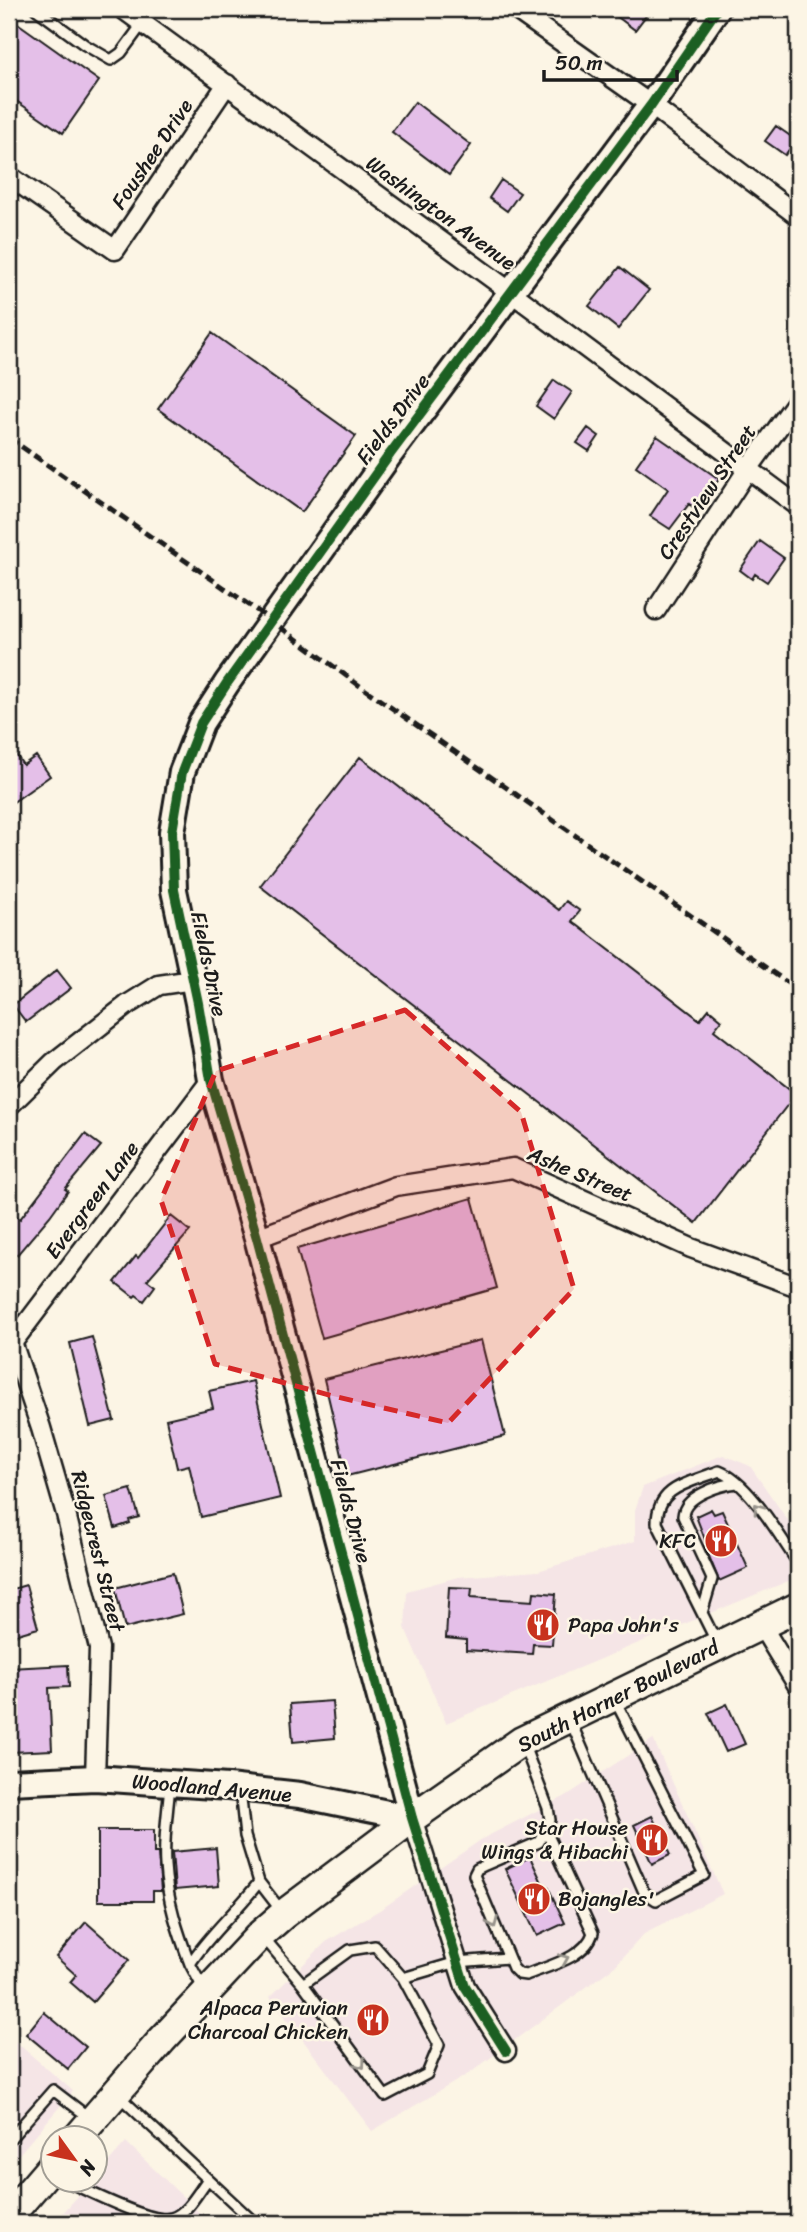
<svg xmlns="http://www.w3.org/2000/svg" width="807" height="2232" viewBox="0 0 807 2232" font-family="Sriracha,sans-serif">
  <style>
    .built { fill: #f5e5e6 }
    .building { fill: #e4bfe8; stroke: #1c1c1c; stroke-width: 2 }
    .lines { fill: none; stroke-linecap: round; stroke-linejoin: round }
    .lane-casing { stroke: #1c1c1c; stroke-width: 14 }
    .street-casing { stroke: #1c1c1c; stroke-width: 23 }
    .secondary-casing { stroke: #1c1c1c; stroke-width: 30 }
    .primary-casing { stroke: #1c1c1c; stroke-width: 33 }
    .lane { stroke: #fcf5e5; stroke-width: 9 }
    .street { stroke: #fcf5e5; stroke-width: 18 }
    .secondary { stroke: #fcf5e5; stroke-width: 24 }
    .primary { stroke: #fcf5e5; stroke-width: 28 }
    .rail { stroke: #1c1c1c; stroke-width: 5; stroke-dasharray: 10 5; stroke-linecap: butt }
    .cycleway-casing { stroke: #fcf5e5; stroke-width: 15 }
    .cycleway { stroke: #1b5e20; stroke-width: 10 }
    .oneway { stroke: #97938b }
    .marked { fill: #d62828; fill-opacity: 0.2; stroke: #d62828; stroke-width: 5; stroke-dasharray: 14 9; stroke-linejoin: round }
    .labels { text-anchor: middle; stroke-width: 5; stroke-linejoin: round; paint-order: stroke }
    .street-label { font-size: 21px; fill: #1c1c1c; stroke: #fcf5e5 }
    .poi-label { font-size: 21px; fill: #1c1c1c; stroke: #fcf5e5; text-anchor: end }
  </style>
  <rect width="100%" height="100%" fill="#fcf5e5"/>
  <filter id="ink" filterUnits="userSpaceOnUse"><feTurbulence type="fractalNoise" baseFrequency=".0143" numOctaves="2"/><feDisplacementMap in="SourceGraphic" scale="14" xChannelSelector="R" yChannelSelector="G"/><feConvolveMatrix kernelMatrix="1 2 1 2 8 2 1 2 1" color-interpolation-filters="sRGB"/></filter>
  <g filter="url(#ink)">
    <!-- built -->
    <path class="built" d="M723 1455 750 1466 798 1535V1577L446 1723 405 1628 407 1591 458 1577 538 1571 635 1541V1510L643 1487Z
      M653 1739 723 1894 644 1934 615 1966 470 2073 372 2131 270 1997 326 1942 383 1908 482 1839 566 1796Z
      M9 2036 73 2091 9 2166Z
      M126 2142 210 2223H54Z"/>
    <!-- building -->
    <path class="building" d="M607 9H651L635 30Z
      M9 17 99 81 63 133 9 96Z
      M415 102 471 145 449 175 392 132Z
      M776 126 796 140 785 155 765 141Z
      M501 180 520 193 507 211 489 198Z
      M620 267 649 290 618 329 589 306Z
      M212 333 356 436 302 512 158 409Z
      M554 380 572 392 554 419 536 406Z
      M588 428 599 436 589 451 577 443Z
      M657 436 719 479 697 510 689 504 670 529 650 516 668 489 636 466Z
      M760 541 784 558 767 582 755 574 752 579 740 570Z
      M9 744 23 765 36 756 50 776 9 805Z
      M360 757 559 910 566 901 580 911 572 921 700 1020 709 1009 722 1020 714 1030 796 1094 696 1223 260 886Z
      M57 970 71 988 26 1022 13 1005Z
      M85 1134 101 1146 65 1189 68 1191 50 1216 17 1255 9 1249V1226L16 1216 20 1219Z
      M472 1198 497 1288 322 1338 297 1249Z
      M171 1216 190 1231 147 1280 155 1286 144 1301 136 1295 134 1297 115 1282 136 1256 138 1258Z
      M92 1337 114 1420 90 1426 70 1343Z
      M481 1340 505 1436 347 1476 324 1379Z
      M253 1381 280 1498 201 1517 189 1465 177 1468 166 1419 213 1408 209 1391Z
      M131 1489 139 1517 129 1520 130 1523 115 1528 106 1496Z
      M711 1509 714 1514 722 1511 748 1568 719 1581 705 1546 707 1545 696 1516Z
      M173 1573 183 1614 125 1628 115 1588Z
      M26 1585 38 1628 11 1636 9 1627V1590Z
      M449 1587 472 1588 471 1597 533 1601 534 1592 556 1594 552 1645 533 1644 532 1654 466 1650V1640L446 1638Z
      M68 1665 69 1687 49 1688 52 1750 11 1752 9 1668Z
      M332 1701 335 1738 293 1742 290 1704Z
      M727 1704 745 1744 726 1752 708 1713Z
      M652 1816 670 1855 652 1864 634 1825Z
      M98 1830H154V1853H158L161 1891H153V1901H98Z
      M216 1848 219 1886 175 1890 172 1852Z
      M530 1857 545 1889 548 1887 565 1923 537 1936 505 1869Z
      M86 1922 129 1960 93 2002 70 1982 76 1975 56 1957Z
      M44 2012 86 2047 68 2069 26 2034Z"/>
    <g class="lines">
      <defs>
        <path id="lane" d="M36 9 85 45 111 60 121 53 143 23
          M702 1613 712 1579 683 1516C684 1496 719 1485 737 1483
          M716 1641 657 1523C657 1486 690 1483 719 1471 749 1482 780 1537 798 1563
          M570 1720 644 1892 656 1900 704 1875 615 1700
          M523 1743 548 1808 550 1820 539 1842 485 1865 477 1869 474 1875 513 1968 519 1974 526 1975C548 1966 585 1958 593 1933L546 1831
          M170 1784C168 1811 163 1839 165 1865 167 1900 178 1932 190 1964
          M240 1790 245 1836 259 1882 283 1913
          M264 1938 303 1984 385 2096 427 2074 439 2045 403 1978 375 1946 350 1950 303 1984
          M403 1978 457 1962 508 1958
          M203 1988 190 1964C209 1934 238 1910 259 1882
          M120 2097 255 2223
          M9 2140 53 2090 91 2119
          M64 2180C84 2189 151 2224 171 2218 187 2214 198 2192 208 2179"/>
        <path id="street" d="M123 9 512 293 798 506
          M515 9 651 105 798 216
          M9 176 115 250 227 84
          M656 610 748 469 798 400
          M9 1106 54 1062 127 1005 159 985 193 980
          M257 1238 396 1186 513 1168 691 1248 798 1287
          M12 1342 41 1428 66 1514 99 1648 95 1778
          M9 1347 211 1080
          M761 1625 798 1686
          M412 1818 465 1986 506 2051"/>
        <path id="secondary" d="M9 1782 95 1778 228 1787 300 1795 412 1818 257 1238 211 1080 198 1003 174 890 172 832 182 772 201 723 227 683 390 454 651 105 717 9"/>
        <path id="primary" d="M77 2138 162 2040 261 1934 284 1914 412 1818 522 1741 798 1607
          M9 2216 52 2166"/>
      </defs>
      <!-- lane casing -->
      <use href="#lane" class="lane-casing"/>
      <!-- street casing -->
      <use href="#street" class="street-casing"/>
      <!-- secondary casing -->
      <use href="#secondary" class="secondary-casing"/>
      <!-- primary casing -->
      <use href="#primary" class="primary-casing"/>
      <!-- lane -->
      <use href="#lane" class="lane"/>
      <!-- street -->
      <use href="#street" class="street"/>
      <!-- secondary -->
      <use href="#secondary" class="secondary"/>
      <!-- primary -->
      <use href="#primary" class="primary"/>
      <!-- rail -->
      <path class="rail" d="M9 438 272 621 360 686 798 990"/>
      <defs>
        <path id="cycleway" d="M506 2051 465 1986 412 1818 257 1238 211 1080 198 1003 174 890 172 832 182 772 201 723 227 683 390 454 651 105 717 9"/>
      </defs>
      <!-- cycleway casing -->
      <use href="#cycleway" class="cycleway-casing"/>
      <!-- cycleway -->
      <use href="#cycleway" class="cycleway"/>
    </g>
    <!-- one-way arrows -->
    <defs><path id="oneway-chevron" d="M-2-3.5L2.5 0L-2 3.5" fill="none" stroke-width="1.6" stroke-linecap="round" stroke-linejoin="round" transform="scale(1.75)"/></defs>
    <g class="oneway">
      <use href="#oneway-chevron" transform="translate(758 1508) rotate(-126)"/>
      <use href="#oneway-chevron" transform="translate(493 1923) rotate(67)"/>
      <use href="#oneway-chevron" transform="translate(564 1959) rotate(-23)"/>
      <use href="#oneway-chevron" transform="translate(361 2064) rotate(54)"/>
    </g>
  </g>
  <!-- marked area -->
  <path class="marked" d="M405 1010 521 1112 574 1289 448 1423 333 1396 215 1364 161 1200 216 1071Z"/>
  <!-- icons -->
  <defs>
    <symbol id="restaurant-disc" viewBox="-11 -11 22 22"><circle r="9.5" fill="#c8321e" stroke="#fcf5e5"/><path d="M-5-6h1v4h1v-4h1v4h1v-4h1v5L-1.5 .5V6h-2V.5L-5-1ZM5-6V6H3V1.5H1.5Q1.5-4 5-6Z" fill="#fff"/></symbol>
  </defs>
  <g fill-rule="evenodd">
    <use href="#restaurant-disc" x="702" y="1522" width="38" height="38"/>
    <use href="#restaurant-disc" x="524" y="1606" width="38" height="38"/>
    <use href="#restaurant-disc" x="633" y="1821" width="38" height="38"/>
    <use href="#restaurant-disc" x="515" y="1880" width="38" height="38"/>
    <use href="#restaurant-disc" x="354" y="2001" width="38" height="38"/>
  </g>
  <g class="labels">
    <!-- street labels -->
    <g class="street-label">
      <text transform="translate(152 154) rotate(-56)" y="7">Foushee Drive</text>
      <text transform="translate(441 213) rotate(36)" y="7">Washington Avenue</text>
      <text transform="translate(393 419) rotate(-53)" y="7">Fields Drive</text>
      <text transform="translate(707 492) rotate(-56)" y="7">Crestview Street</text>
      <text transform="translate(209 964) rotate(78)" y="7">Fields Drive</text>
      <text transform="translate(580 1174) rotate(23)" y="7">Ashe Street</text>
      <text transform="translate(92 1200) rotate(-53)" y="7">Evergreen Lane</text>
      <text transform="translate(351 1511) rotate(75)" y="7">Fields Drive</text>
      <text transform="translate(98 1551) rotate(76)" y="7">Ridgecrest Street</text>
      <text transform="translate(618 1696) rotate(-27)" y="7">South Horner Boulevard</text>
      <text transform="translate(212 1788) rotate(5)" y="7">Woodland Avenue</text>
    </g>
    <!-- poi labels -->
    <g class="poi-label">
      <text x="696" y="1548">KFC</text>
      <text x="568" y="1632" text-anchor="start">Papa John's</text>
      <text x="628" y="1835">Star House<tspan x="628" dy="24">Wings &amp; Hibachi</tspan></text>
      <text x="558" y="1906" text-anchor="start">Bojangles'</text>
      <text x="348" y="2015">Alpaca Peruvian<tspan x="348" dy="24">Charcoal Chicken</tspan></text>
    </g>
  </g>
  <!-- margin -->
  <rect width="807" height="2232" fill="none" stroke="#fcf5e5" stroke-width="35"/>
  <rect x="18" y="18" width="772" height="2197" fill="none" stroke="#1c1c1c" stroke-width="2.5" filter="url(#ink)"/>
  <!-- north arrow -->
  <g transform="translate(74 2159) rotate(123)"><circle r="33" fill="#fcf5e5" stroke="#a29e95" stroke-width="2"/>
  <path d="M0-5L12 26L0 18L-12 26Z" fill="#c8321e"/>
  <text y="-10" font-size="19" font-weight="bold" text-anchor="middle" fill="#1c1c1c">N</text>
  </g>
  <!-- scale -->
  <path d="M544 70v10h133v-10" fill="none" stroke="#1c1c1c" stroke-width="3.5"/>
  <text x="555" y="70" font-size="21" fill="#1c1c1c" stroke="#fcf5e5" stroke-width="5" paint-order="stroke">50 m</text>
</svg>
